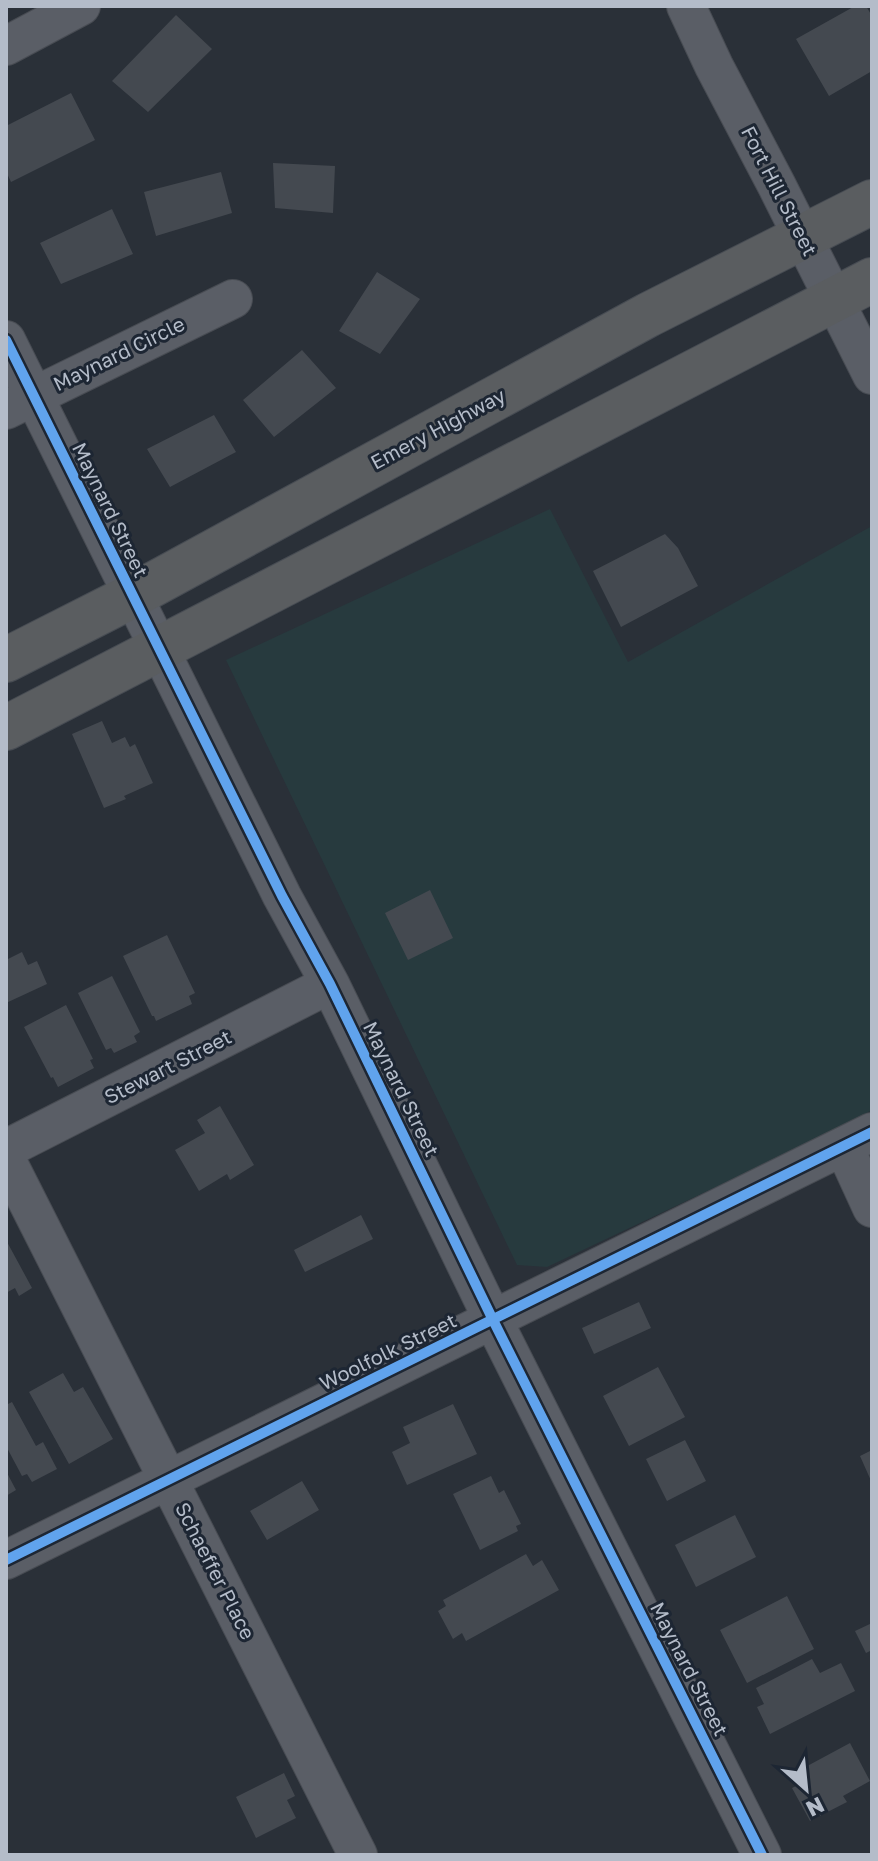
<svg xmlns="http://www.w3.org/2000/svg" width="878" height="1861" viewBox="0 0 878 1861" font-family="'Golos Text',sans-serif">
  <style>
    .green { fill: #273a3e }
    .building { fill: #444950 }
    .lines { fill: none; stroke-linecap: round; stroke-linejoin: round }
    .minor-casing { stroke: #484c53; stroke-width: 40 }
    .highway-casing { stroke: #474c53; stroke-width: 46 }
    .minor { stroke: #5a5e66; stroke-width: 38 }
    .highway { stroke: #5a5d60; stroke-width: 44 }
    .cycleway-casing { stroke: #1d2633; stroke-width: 15 }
    .cycleway { stroke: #60a3ed; stroke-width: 10 }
    .labels { text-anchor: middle; stroke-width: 6; stroke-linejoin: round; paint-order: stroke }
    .street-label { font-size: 20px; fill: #b4bcc9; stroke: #1d2633 }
  </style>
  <rect width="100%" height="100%" fill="#2a3038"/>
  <!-- green -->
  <path class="green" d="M550 509 628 662 872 526V1110L836 1130 547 1267 517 1265 226 660Z"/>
  <!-- building -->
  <path class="building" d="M855 6H866L872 16V71L829 96 796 39Z
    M176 15 212 49 148 112 112 81Z
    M71 93 95 140 11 182 6 171V126Z
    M273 163 335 166 333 213 275 208Z
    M221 172 232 213 156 236 144 192Z
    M112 209 133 254 61 284 40 243Z
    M377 272 420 299 380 354 339 331Z
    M302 350 336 388 274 437 243 400Z
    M214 415 236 452 170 487 147 449Z
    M665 534 678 548 698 586 621 627 593 571Z
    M102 721 112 743 125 737 130 747 135 744 153 783 124 796 126 799 104 808 72 734Z
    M430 890 453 938 408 960 385 913Z
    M167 935 195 993 189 996 192 1004 156 1021 154 1016H152L123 956Z
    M22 952 28 965 37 961 47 984 6 1003V960Z
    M112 976 140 1032 134 1036 137 1042 114 1053 111 1048 106 1050 78 993Z
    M66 1005 93 1059 90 1060 94 1068 58 1087 53 1077 51 1078 24 1027Z
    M220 1106 254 1165 230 1180 227 1174 199 1191 175 1150 205 1133 197 1120Z
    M361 1215 373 1239 305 1272 294 1250Z
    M6 1240 32 1288 19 1296 15 1288 6 1293Z
    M639 1302 651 1328 594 1354 582 1328Z
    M658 1367 685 1417 629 1446 603 1396Z
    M63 1373 74 1392 83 1387 113 1439 69 1464 29 1392Z
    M12 1402 36 1446 43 1442 57 1469 32 1482 27 1474 22 1476 6 1446V1405Z
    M453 1404 477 1454 407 1485 392 1452 410 1443 403 1427Z
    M685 1440 706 1481 667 1501 646 1459Z
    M872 1450V1483L860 1456Z
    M6 1471 16 1490 6 1496Z
    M491 1476 499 1493 504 1490 521 1524 516 1526 518 1531 480 1550 453 1494Z
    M302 1481 319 1510 267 1540 250 1511Z
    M735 1515 756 1557 696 1587 675 1545Z
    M526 1554 533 1566 542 1560 559 1590 466 1641 462 1633 453 1639 438 1611 446 1606 443 1600Z
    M787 1596 814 1649 747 1683 720 1630Z
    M872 1623V1650L866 1653 855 1631Z
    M812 1659 820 1673 841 1663 855 1691 770 1734 757 1707 764 1704 756 1688Z
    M850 1743 870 1781 843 1796 847 1802 810 1821 792 1788 804 1782 798 1771Z
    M284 1773 295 1796 287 1800 296 1818 256 1838 236 1797Z"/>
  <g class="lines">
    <defs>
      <path id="minor" d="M686 6 714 66 777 186 872 375
        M6 46 81 6
        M6 340 282 896 330 984 493 1320 762 1855
        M6 410 233 299
        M844 1147 872 1208
        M6 1149 330 984
        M6 1159 358 1855
        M6 1560 872 1132"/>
      <path id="highway" d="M6 660 132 596 648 315 872 202
        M6 728 872 280"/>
    </defs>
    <!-- minor casing -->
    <use href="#minor" class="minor-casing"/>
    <!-- highway casing -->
    <use href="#highway" class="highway-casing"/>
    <!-- minor -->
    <use href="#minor" class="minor"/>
    <!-- highway -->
    <use href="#highway" class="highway"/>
    <defs>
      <path id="cycleway" d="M6 340 282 896 330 984 493 1320 762 1855
        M6 1560 872 1132"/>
    </defs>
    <!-- cycleway casing -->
    <use href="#cycleway" class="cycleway-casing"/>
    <!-- cycleway -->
    <use href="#cycleway" class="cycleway"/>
  </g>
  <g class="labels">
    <!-- street labels -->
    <g class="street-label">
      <text transform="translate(779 191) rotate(63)" y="7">Fort Hill Street</text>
      <text transform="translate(119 354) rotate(-26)" y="7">Maynard Circle</text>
      <text transform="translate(438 429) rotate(-28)" y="7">Emery Highway</text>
      <text transform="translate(110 510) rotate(64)" y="7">Maynard Street</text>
      <text transform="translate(168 1067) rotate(-27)" y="7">Stewart Street</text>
      <text transform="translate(401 1089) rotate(64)" y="7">Maynard Street</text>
      <text transform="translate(388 1352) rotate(-26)" y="7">Woolfolk Street</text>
      <text transform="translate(215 1571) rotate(63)" y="7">Schaeffer Place</text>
      <text transform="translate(689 1669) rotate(63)" y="7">Maynard Street</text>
    </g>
  </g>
  <!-- border -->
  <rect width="878" height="1861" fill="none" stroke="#b4bcc9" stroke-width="16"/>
  <!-- north arrow -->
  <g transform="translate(806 1789) rotate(153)" stroke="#1d2633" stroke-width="6" paint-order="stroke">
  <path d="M0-6L14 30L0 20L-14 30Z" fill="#b4bcc9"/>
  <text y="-12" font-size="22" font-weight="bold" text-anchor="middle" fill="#b4bcc9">N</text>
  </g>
</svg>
